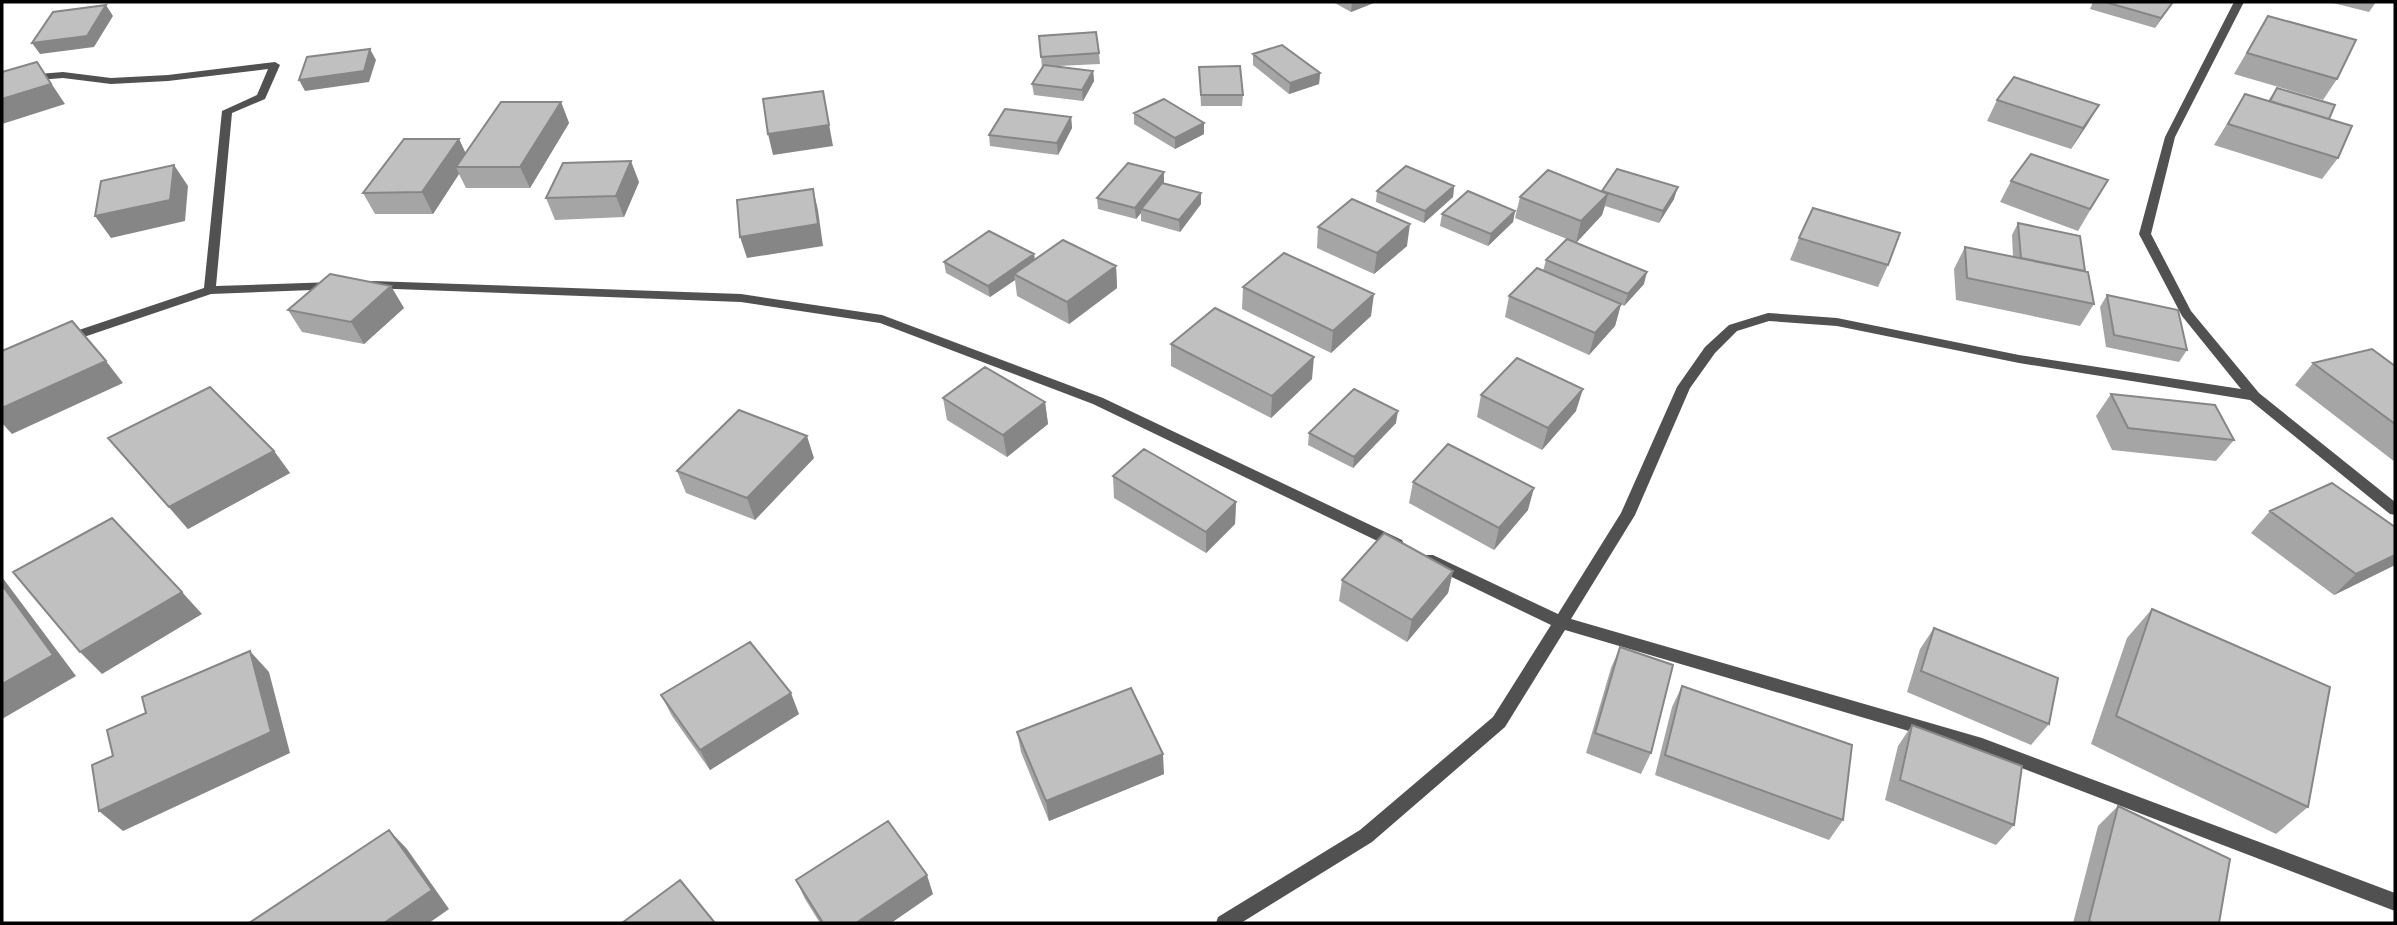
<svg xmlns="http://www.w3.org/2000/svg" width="2397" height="925" viewBox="0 0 2397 925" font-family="'Titillium Web',sans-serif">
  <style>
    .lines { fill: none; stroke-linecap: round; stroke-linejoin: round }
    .minor { fill: #515151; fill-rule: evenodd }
    .wall { fill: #a5a5a5 }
    .shaded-wall { fill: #868686 }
    .building { fill: #c0c0c0; stroke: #868686; stroke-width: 2 }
  </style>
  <rect width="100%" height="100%" fill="#fff"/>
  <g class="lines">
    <!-- minor -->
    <path class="minor" d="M2234 2H2244L2175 137 2151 234 2191 311 2259 393 2395 502V515L2390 514 2250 400 2019 363 1837 326 1769 321 1737 331 1715 353 1690 388 1635 515 1571 619 1982 738 2395 893V911L1980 752 1565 630 1505 727 1372 842 1241 923H1216L1218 917 1360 830 1493 717 1551 625 1423 563 1421 559 1423 555H1433L1558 614 1621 513 1677 387 1705 347 1729 325 1768 313 1837 318 2019 355 2241 389 2182 316 2139 234 2165 137Z
      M275 62 280 65 265 99 232 113 216 286 334 282 338 283 340 286 338 289 211 294 69 342H61L59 339 61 336 204 288 222 111 257 95 268 69 168 81 111 84 63 78 2 83V77L63 72 111 78 168 75Z
      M372 281 741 294 882 315 1103 398 1402 540 1404 544 1402 548H1392L1093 404 880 323 741 302 368 288 366 285 368 282Z"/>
  </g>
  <!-- wall -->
  <path class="wall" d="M1333 2H1376L1351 12Z
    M2093 2H2173L2155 28 2090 9Z
    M2329 2H2376L2369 12Z
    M2268 16 2337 79 2323 100 2234 74Z
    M1039 36 1099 53 1100 64 1058 66 1093 71 1094 81 1083 101 1034 95 1032 84 1042 67Z
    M1253 54 1320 73 1319 84 1289 94 1253 65Z
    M1199 67 1243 95 1242 106H1201Z
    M2277 88 2329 119 2338 158 2322 179 2214 145 2245 94 2268 101Z
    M1997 100 2099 105 2087 125 2071 149 1987 121Z
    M561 102 569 123 530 188H466L459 174 433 214H375L363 193 459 139 465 153Z
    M1134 113 1204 123V134L1175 149 1134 124Z
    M1071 117 1072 128 1058 155 990 146 989 135Z
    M1164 172V183L1201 204 1180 232 1141 221V213L1136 219 1098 209 1097 198Z
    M2108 180 2078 231 2000 202 2011 181Z
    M639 182 624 217 555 220 546 198Z
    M1454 186 1453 197 1424 223 1376 202 1377 191Z
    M1602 191 1674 199 1659 223 1605 206 1602 215 1576 243 1644 284 1624 306 1621 304 1615 326 1589 355 1505 317 1509 296 1543 271 1546 260 1567 239 1515 218 1520 197Z
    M1515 211 1513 222 1488 246 1440 226 1442 214Z
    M2018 223 2085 271 2094 304 2080 326 1956 300 1954 269 1965 247 2013 257 2012 235Z
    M1318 227 1407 246 1374 274 1317 248Z
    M1799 238 1888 265 1878 287 1790 260Z
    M1034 254 1035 260 1116 266 1117 288 1069 324 1017 296 1015 280 990 297 946 273 944 262Z
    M1243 287 1371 316 1331 353 1242 309Z
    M2107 295 2187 350 2179 362 2106 347 2100 307Z
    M404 308 364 344 302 332 288 310Z
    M1171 344 1312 379 1271 418 1171 366Z
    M2313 363 2395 366V462L2295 385Z
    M2111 394 2234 440 2216 461 2112 450 2096 416Z
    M1481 395 1576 411 1542 450 1477 417Z
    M943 398 1045 402 1048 424 1007 457 947 420Z
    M1396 423 1353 468 1308 445 1309 433Z
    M108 438 274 451 290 473 188 529Z
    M814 458 755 520 686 493 677 471Z
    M1113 476 1236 502 1235 524 1206 553 1114 498Z
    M1413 482 1528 510 1494 550 1409 503Z
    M2270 511 2395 565 2334 595 2251 533Z
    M1453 571 1448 593 1407 642 1339 601 1342 580Z
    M2152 609 2308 807 2276 834 2091 744 2127 638Z
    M1934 628 2049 724 2031 745 1907 692 1920 649Z
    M1620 647 1651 753 1641 774 1586 753 1611 668Z
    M1682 686 1843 820 1829 840 1655 775 1672 707Z
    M661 695 799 714 710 770 672 716Z
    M1912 725 2014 825 1996 845 1885 800 1898 746Z
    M1017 732 1164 774 1049 821 1021 752Z
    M2118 806 2219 923H2073L2098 826Z
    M796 880 933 894 891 923H820L805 899Z"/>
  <!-- shaded-wall -->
  <path class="shaded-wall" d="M1352 2H1376L1351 12Z
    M2173 2 2167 11 2155 28 2161 18Z
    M106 5 113 16 94 47 40 54 32 43Z
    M370 49 376 60 369 82 305 91 299 80Z
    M37 62 65 104 2 124V99Z
    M1093 71 1094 81 1083 101 1082 90Z
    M1320 73 1319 84 1289 94 1290 83Z
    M823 91 833 146 773 155 768 134Z
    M561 102 569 123 530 188 520 167Z
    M2099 105 2087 125 2071 149 2083 128Z
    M1071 117 1072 128 1058 155 1057 143Z
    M1204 123V134L1175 149V138Z
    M459 139 469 160 456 167 459 174 433 214 422 192Z
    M631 161 639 182 624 217 616 196Z
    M174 165 188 186 185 221 111 238 95 216Z
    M1164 172V184L1141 209V213L1136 219 1135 208Z
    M1454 186 1453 197 1424 223 1425 211Z
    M1678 187 1674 199 1659 223 1663 211Z
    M813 189 818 210 823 246 747 258 740 237Z
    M1201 193V204L1180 232 1179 220Z
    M1608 194 1602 215 1576 243 1581 221Z
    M1515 211 1513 222 1488 246 1491 234Z
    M1410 224 1407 246 1374 274 1377 253Z
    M1034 254 1035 265 1014 274 1015 280 990 297 988 286Z
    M1116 266 1117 288 1069 324 1067 302Z
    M1647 272 1644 284 1624 306 1628 294Z
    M391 286 404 308 364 344 351 322Z
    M1374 294 1371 316 1331 353 1333 331Z
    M1621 304 1615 326 1589 355 1595 333Z
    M1314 357 1312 379 1271 418 1272 396Z
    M106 361 123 383 12 434 2 423V408Z
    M1583 389 1576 411 1542 450 1548 428Z
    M1045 402 1048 424 1007 457 1003 435Z
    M1398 411 1396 423 1353 468 1354 457Z
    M807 436 814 458 755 520 747 498Z
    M274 451 290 473 188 529 169 507Z
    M1534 488 1528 510 1494 550 1499 528Z
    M1236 502 1235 524 1206 553V532Z
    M2395 555V565L2334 595 2356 574Z
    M1453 571 1448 593 1407 642 1412 620Z
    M2 577 76 676 2 719Z
    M182 592 202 614 102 674 80 652Z
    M250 651 269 672 290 753 123 831 99 811Z
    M791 693 799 714 710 770 700 750Z
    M1163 754 1164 774 1049 821 1046 801Z
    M389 830 407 849 449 909 429 923H384Z
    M927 875 933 894 891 923H856Z"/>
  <!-- building -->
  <path class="building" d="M2105 2H2173L2161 18Z
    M106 5 87 36 32 43 53 12Z
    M2268 16 2356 40 2337 79 2247 53Z
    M1096 32 1099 53 1041 57 1039 36Z
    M1282 45 1320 73 1290 83 1253 54Z
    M370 49 364 71 299 80 307 57Z
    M37 62 51 84 2 99V72Z
    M1044 65 1093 71 1082 90 1032 84Z
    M1240 66 1243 95H1201L1199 67Z
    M2014 77 2099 105 2083 128 1997 100Z
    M2277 88 2335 105 2329 119 2270 101Z
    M823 91 829 125 768 134 763 99Z
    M2245 94 2352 126 2338 158 2228 124Z
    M1164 99 1204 123 1175 138 1134 113Z
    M501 102H561L520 167H456Z
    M1005 109 1071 117 1057 143 989 135Z
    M404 139H459L422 192 363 193Z
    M2031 154 2108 180 2090 209 2011 181Z
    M631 161 616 196 546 198 563 163Z
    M1128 163 1164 172 1135 208 1097 198Z
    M174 165 170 200 95 216 101 181Z
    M1406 166 1454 186 1425 211 1377 191Z
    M1617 169 1678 187 1663 211 1602 191Z
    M1548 170 1608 194 1581 221 1520 197Z
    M1162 183 1201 193 1179 220 1141 209Z
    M813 189 818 224 740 237 737 200Z
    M1468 191 1515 211 1491 234 1442 214Z
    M1352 199 1410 224 1377 253 1318 227Z
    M1813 208 1900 233 1888 265 1799 238Z
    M2018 223 2080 236 2085 271 2021 258Z
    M989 231 1034 254 988 286 944 262Z
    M1567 239 1647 272 1628 294 1546 260Z
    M1063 240 1116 266 1067 302 1014 274Z
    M1965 247 2088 272 2094 304 1967 278Z
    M1284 253 1374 294 1333 331 1243 287Z
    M1537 268 1621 304 1595 333 1509 296Z
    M330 274 391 286 351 322 288 310Z
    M2107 295 2178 310 2187 350 2114 335Z
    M1215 308 1314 357 1272 396 1171 344Z
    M72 321 106 361 2 408V351Z
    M2372 349 2395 366V424L2313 363Z
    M1517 358 1583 389 1548 428 1481 395Z
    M985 367 1045 402 1003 435 943 398Z
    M210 387 274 451 169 507 108 438Z
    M1354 389 1398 411 1354 457 1309 433Z
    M2111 394 2215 405 2234 440 2128 428Z
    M739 410 807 436 747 498 677 471Z
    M1448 444 1534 488 1499 528 1413 482Z
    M1144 449 1236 502 1206 532 1113 476Z
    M2332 483 2395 527V555L2356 574 2270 511Z
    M112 518 182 592 80 652 13 572Z
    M1384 533 1453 571 1412 620 1342 580Z
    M2 585 53 655 2 684Z
    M2152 609 2330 687 2308 807 2116 716Z
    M1934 628 2058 678 2049 724 1921 671Z
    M750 642 791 693 700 750 661 695Z
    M1620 647 1673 665 1651 753 1595 733Z
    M250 651 271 732 99 811 92 765 113 756 107 730 146 713 142 697Z
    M1682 686 1852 745 1843 820 1665 755Z
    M1131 688 1163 754 1046 801 1017 732Z
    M1912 725 2022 766 2014 825 1900 780Z
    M2118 806 2230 859 2219 923H2093L2089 921Z
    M888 821 927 875 856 923H823L796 880Z
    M389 830 432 890 384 923H249Z
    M680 880 715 923H622Z"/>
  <!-- border -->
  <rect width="2397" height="925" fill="none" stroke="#000000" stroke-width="7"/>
</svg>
